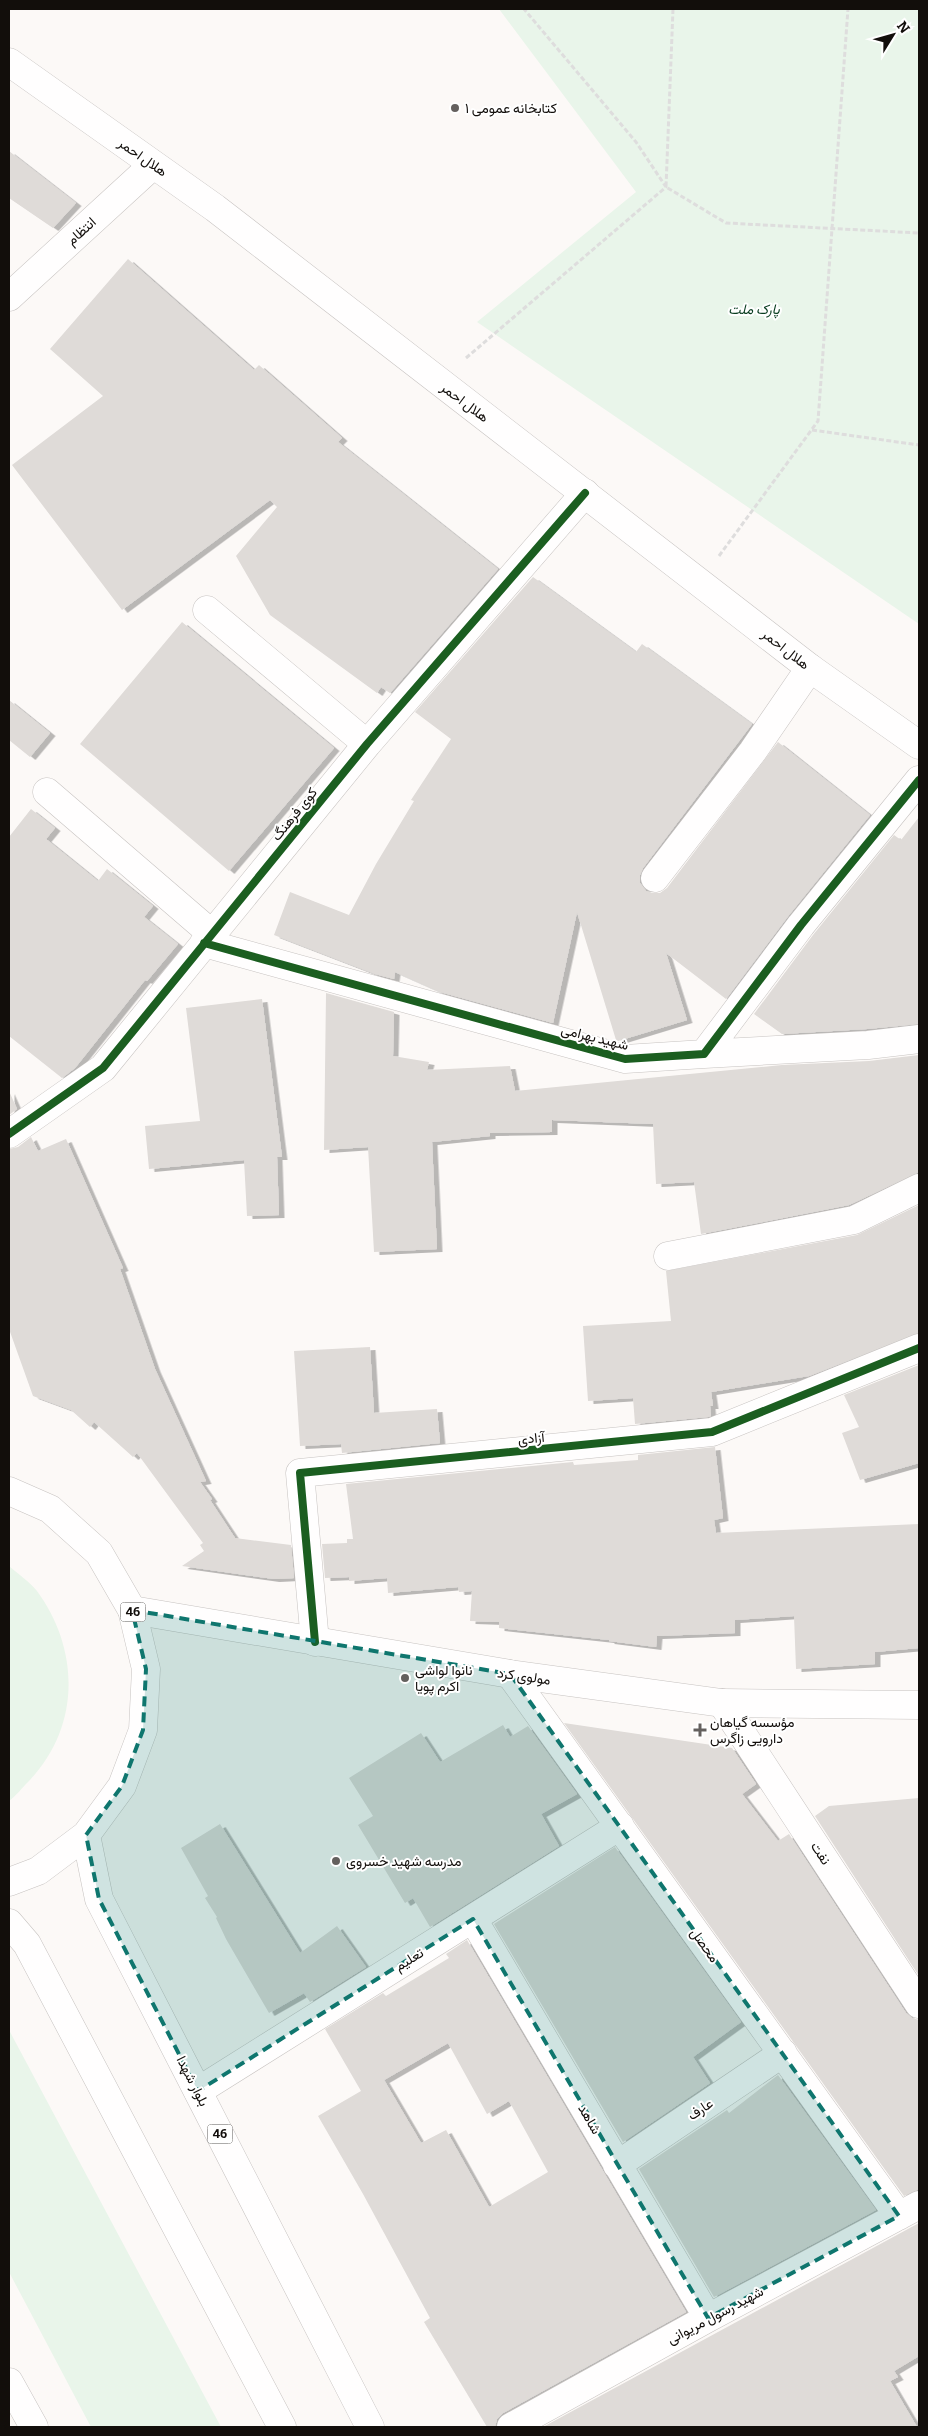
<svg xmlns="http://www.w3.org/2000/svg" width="928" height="2436" viewBox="0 0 928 2436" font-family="Bitter,Vazirmatn,serif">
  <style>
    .green { fill: #e9f5ea }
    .building { fill: #dfdbd8; fill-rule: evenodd; filter: url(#shadow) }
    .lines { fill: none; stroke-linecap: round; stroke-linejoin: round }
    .street-casing { stroke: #c7c3c1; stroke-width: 29 }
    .secondary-casing { stroke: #c7c3c1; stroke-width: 29 }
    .primary-casing { stroke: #c7c3c1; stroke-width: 29 }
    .path { stroke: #dedddd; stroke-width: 3; stroke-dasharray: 5 2.5; stroke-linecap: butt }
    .street { stroke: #fffefe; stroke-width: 28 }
    .secondary { stroke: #fffefe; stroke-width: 28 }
    .primary { stroke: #fffefe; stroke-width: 28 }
    .cycleway-casing { stroke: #fff; stroke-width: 11 }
    .cycleway { stroke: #1b5e20; stroke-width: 8 }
    .marked { fill: #0f766e; fill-opacity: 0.2; stroke: #0f766e; stroke-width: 4; stroke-dasharray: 10 6; stroke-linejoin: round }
    .poi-dot { fill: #64605e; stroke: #fff; stroke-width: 2 }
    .labels { text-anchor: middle; stroke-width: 4; stroke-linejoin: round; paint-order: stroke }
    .shield { fill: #fff; stroke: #595654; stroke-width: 1 }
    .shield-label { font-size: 12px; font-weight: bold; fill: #120e0b }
    .poi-label { font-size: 14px; fill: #120e0b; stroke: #fff; text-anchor: start }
    .street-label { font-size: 14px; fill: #120e0b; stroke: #fff }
    .park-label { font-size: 14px; font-style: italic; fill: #0a3e21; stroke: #fff }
  </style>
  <defs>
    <filter id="shadow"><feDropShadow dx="5.5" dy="3" stdDeviation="0" flood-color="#0004"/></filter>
  </defs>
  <rect width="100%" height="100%" fill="#fcf9f7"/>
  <!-- green -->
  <path class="green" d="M499 9H919V624L477 322 636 192Z
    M9 1566C18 1574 30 1582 37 1591 81 1651 80 1729 28 1782 22 1788 16 1796 9 1801Z
    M9 2030 221 2427H91L9 2272Z"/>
  <!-- building -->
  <path class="building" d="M9 151 76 203 53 228 9 198Z
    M128 259 254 370 259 365 342 438 338 442 498 569 390 693 381 687 377 693 270 615 236 556 277 507 270 500 122 610 12 465 103 396 50 349Z
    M533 577 636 652 642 644 752 724 643 868 640 875V883L646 891 652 893H660L667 888 778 742 870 815 789 915 726 999 666 953 687 1020 618 1041 616 1040 577 912 553 1023 440 992 395 972 394 979 375 974 274 935 290 892 349 915 376 864 414 801 411 800 451 739 415 712Z
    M182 622 334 748 229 871 80 744Z
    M9 700 50 733 30 757 9 740Z
    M31 809 55 828 46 839 98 881 107 869 153 906 144 917 178 944 147 981 145 980 75 1068 62 1078 9 1036V837Z
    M919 817V1024L867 1029 782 1034 754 1014 813 935 894 835 901 840Z
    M326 993 394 1012 393 1056 429 1062 427 1070 510 1066 515 1091 782 1065 869 1061 919 1055V1172L849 1205 701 1234 694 1182 656 1184 653 1124 552 1120V1132L490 1133V1136L432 1142 437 1249 374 1252 368 1147 324 1150Z
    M262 999 282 1157H277L279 1215 247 1216 244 1160 149 1169 145 1126 200 1121 186 1008Z
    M9 1091 17 1109 9 1115Z
    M31 1137 38 1151 66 1139 123 1268 120 1269 155 1369 206 1481 200 1482 212 1499 210 1500 235 1538 291 1545 294 1578 274 1579 182 1566 204 1551 200 1545 203 1543 137 1453 133 1457 94 1422 90 1427 71 1410 33 1396 9 1329V1149L18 1147Z
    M919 1205V1333L809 1376 711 1392 713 1406H710L711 1416 708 1417 635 1424 633 1398 588 1401 583 1326 671 1321 666 1271 857 1235Z
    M370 1347 374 1413 437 1409 440 1443 342 1453 341 1444 300 1446 294 1351Z
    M919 1365V1463L860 1480 842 1433 859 1427 844 1395Z
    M715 1447 723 1518 714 1520 716 1533 919 1524V1648L875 1652V1664L796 1669 794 1616 735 1620V1633L657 1636 656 1647 609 1641V1640L499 1628V1622L470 1621 472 1591 459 1592 458 1587 388 1593 387 1578 349 1581V1577L325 1578 322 1544 347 1543V1539H353L346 1484 573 1462 574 1465 638 1460V1455Z
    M564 1723 732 1748 756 1784 742 1794 778 1841 789 1834 906 2013 912 2018 919 2020V2189L904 2196Z
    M503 1725 510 1737 528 1726 577 1794 541 1814 559 1846 430 1927 413 1898 405 1903 358 1825 373 1816 349 1778 421 1733 440 1762Z
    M919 1798V1976L815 1816 829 1806Z
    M220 1824 300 1953 337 1926 366 1967 310 2002 304 1993 269 2013 226 1939 216 1918 217 1917 205 1898 208 1896 181 1848Z
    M615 1847 741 2022 693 2057 710 2083 623 2142 494 1924Z
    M467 1940 686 2312 503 2413 497 2419 495 2427H487L424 2322 430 2318 363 2194 318 2116 361 2091 325 2029 383 1993 386 1996 449 1958 446 1954ZM448 2043 487 2114 509 2101 548 2172 489 2207 446 2130 421 2143 384 2080Z
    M778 2075 876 2210 714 2297 639 2169 727 2110 729 2113Z
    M919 2223V2356L894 2371 898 2377 890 2381 917 2427H543Z"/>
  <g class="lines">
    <defs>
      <path id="street" d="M9 297 153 165
        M207 610 367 744
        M47 792 212 934
        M655 878 753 751 810 668
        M204 943 625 1059 704 1054 801 925 919 780
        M704 1054 868 1045 919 1039
        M9 1134 103 1068 367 744 585 493
        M668 1256 854 1220 919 1188
        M315 1642 300 1473 712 1432 919 1348
        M510 1674 899 2216
        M722 1703 919 2004
        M473 1919 708 2318
        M198 2091 620 1826
        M617 2165 783 2053
        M9 2382 34 2427
        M511 2427 708 2318 919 2205"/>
      <path id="secondary" d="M9 62 215 208 810 668 919 745
        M132 1610 510 1674 722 1703 919 1705"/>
      <path id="primary" d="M9 1491 50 1509 99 1553 132 1610 146 1669 143 1730 122 1786 86 1835 38 1871 9 1882
        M86 1835 99 1899 370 2427
        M9 1923 27 1944 282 2427"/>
    </defs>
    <!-- street casing -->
    <use href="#street" class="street-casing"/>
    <!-- secondary casing -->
    <use href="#secondary" class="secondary-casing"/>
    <!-- primary casing -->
    <use href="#primary" class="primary-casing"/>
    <!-- path -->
    <path class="path" d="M673 9 666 187 726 223 919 233
      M466 358 666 187 636 142 524 9
      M812 430 919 445
      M719 556 818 421 848 9"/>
    <!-- street -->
    <use href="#street" class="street"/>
    <!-- secondary -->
    <use href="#secondary" class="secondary"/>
    <!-- primary -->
    <use href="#primary" class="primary"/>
    <defs>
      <path id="cycleway" d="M204 943 625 1059 704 1054 801 925 919 780
        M9 1134 103 1068 367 744 585 493
        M315 1642 300 1473 712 1432 919 1348"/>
    </defs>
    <!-- cycleway casing -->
    <use href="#cycleway" class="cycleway-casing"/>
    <!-- cycleway -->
    <use href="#cycleway" class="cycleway"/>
  </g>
  <!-- marked area -->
  <path class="marked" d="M132 1610 510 1674 899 2216 708 2318 473 1919 198 2091 99 1899 86 1835 122 1786 143 1730 146 1669Z"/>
  <!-- markers -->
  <g class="poi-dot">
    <circle cx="455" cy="108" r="5"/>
    <circle cx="405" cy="1678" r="5"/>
    <path d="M697.5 1722.5h5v5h5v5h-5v5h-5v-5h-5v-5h5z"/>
    <circle cx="336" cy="1861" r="5"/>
  </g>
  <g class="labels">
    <!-- shield labels -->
    <g class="shield">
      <rect x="120.5" y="1602.5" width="25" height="19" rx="4"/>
      <rect x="207.5" y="2124.5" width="25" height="19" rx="4"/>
    </g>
    <g class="shield-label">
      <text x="133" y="1616">46</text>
      <text x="220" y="2138">46</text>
    </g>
    <!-- poi labels -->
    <g class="poi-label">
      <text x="465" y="113">کتابخانه عمومی ١</text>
      <text x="415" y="1675">نانوا لواشی<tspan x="415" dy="16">اکرم پویا</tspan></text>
      <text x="710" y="1727">مؤسسه گیاهان<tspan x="710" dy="16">دارویی زاگرس</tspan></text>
      <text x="346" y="1866">مدرسه شهید خسروی</text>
    </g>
    <!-- street labels -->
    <g class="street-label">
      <text transform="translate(143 157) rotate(35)" y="5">هلال احمر</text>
      <text transform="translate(81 231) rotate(-42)" y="5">انتظام</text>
      <text transform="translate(465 402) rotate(37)" y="5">هلال احمر</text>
      <text transform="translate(786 649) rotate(38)" y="5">هلال احمر</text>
      <text transform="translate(294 814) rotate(-51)" y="5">کوی فرهنگ</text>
      <text transform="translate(595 1037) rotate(14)" y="5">شهید بهرامی</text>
      <text transform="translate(531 1438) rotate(-6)" y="5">آزادی</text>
      <text transform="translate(524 1676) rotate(8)" y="5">مولوی کرد</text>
      <text transform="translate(821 1853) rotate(57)" y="5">نفت</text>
      <text transform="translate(705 1945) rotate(54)" y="5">محصل</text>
      <text transform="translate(409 1959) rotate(-32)" y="5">تعلیم</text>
      <text transform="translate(193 2081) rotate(63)" y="5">بلوار شهدا</text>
      <text transform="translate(700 2109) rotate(-34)" y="5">عارف</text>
      <text transform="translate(590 2119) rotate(60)" y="5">شاهد</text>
      <text transform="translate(715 2315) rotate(-28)" y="5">شهید رسول مریوانی</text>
    </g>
    <!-- park labels -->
    <g class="park-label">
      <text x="754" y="314">پارک ملت</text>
    </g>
  </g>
  <!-- border -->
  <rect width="928" height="2436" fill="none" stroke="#120e0b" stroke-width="20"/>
  <!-- north arrow -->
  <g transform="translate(893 35) rotate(53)" stroke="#ffffff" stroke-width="4" paint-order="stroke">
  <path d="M0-4L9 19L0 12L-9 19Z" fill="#120e0b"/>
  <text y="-8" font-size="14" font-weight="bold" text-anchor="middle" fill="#120e0b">N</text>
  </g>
</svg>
